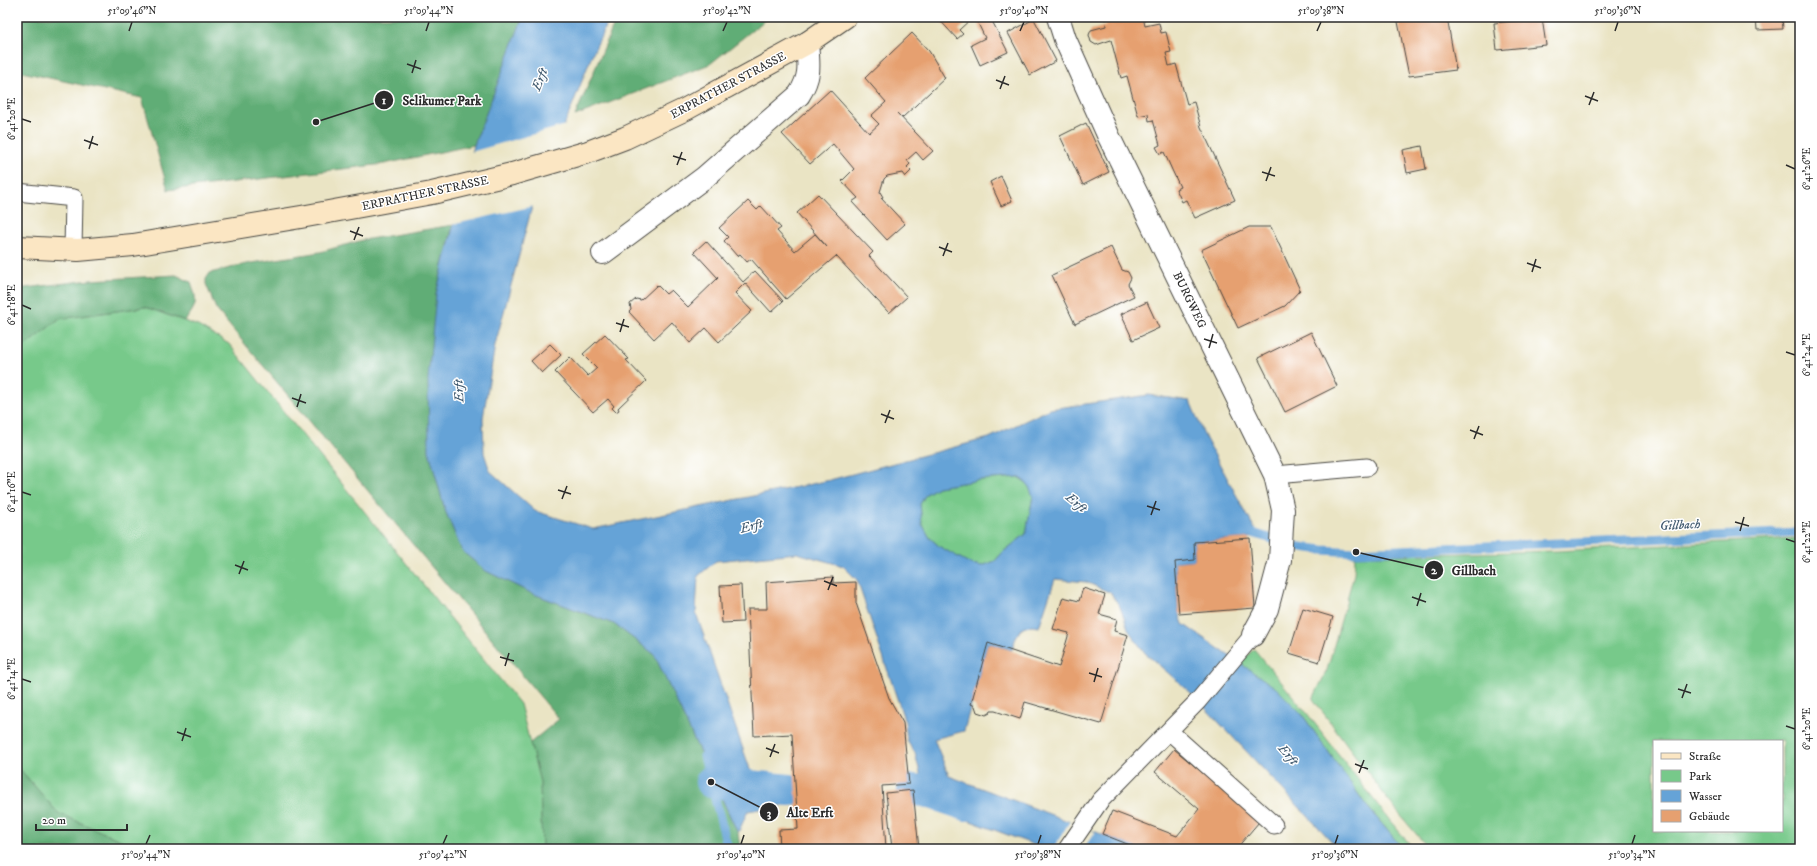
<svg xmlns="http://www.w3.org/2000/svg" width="1817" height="866" viewBox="0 0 1817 866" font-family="'IM FELL DW Pica',serif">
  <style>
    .green { fill: #77c98a; stroke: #517a5a; fill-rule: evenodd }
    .forest { fill: #61ad76; stroke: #466c50 }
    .water { fill: #65a3d7; stroke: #486781; fill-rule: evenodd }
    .pier { fill: #eae4c4 }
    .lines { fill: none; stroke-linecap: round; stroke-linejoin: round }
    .stream { stroke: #65a3d7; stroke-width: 9 }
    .canal { stroke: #65a3d7; stroke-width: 32 }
    .building { fill: #e6a070 }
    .lane-casing { stroke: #484742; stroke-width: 19 }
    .street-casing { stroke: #484742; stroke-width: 24 }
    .secondary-casing { stroke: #484742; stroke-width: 24 }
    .lane { stroke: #fff; stroke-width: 17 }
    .street { stroke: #fff; stroke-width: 22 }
    .secondary { stroke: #fbe6c3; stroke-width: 22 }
    .ticks { fill: none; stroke: #2b2b2b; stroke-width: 1.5 }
    .labels { text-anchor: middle; stroke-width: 3; stroke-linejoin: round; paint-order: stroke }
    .street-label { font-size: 12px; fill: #2b2b2b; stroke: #fff }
    .water-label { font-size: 13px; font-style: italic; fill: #425b70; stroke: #fff }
    .leader { fill: none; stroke: #2b2b2b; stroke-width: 1.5 }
    .callout-dot { fill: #2b2b2b; stroke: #fff; stroke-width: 1.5 }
    .mark-label { font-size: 12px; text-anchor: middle; font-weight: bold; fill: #fff }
    .callout-label { font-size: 13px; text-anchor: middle; font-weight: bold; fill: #2b2b2b; stroke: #fff; stroke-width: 3; stroke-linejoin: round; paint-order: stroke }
    .neatline { fill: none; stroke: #2b2b2b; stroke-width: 1.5 }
    .ticks-label { font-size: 10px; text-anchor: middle; fill: #2b2b2b }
  </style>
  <rect width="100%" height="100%" fill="#fff"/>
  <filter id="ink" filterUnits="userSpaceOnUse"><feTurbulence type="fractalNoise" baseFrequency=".025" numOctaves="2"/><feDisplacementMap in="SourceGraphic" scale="8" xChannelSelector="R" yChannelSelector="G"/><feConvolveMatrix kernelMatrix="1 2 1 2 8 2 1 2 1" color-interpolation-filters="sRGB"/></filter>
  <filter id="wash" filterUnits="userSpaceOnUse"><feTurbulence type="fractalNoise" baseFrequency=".012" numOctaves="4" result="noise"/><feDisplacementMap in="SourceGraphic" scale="16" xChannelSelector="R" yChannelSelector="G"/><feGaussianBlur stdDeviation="0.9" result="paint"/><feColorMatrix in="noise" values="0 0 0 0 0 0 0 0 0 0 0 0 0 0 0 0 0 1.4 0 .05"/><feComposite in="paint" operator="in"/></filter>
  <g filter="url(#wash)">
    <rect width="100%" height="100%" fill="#eae4c4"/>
    <!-- green -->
    <path class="green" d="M145 307 198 326 229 344 520 704 540 782 542 849H141L58 813 17 766V352L59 319Z
      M1018 477 1027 483 1033 496 1026 534 1003 552 995 561 982 566 971 564 940 547 930 538 922 524 920 504 926 494 938 487 980 480Z
      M1800 538V849H1429L1395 809 1313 699 1327 670 1354 574 1355 556 1557 551ZM1654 741H1782V831H1654Z
      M1254 649 1306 712 1391 822 1414 849H1403L1366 805 1301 713 1239 663Z"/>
    <!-- forest -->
    <path class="forest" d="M17 17H523L474 145 384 164 168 190 142 98 17 71Z
      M617 17H769L710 64 575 116Z
      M453 225 436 294 429 451 445 510 462 551 486 571 531 593 614 624 654 654 738 833 740 849H542L540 782 530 743 559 719 234 331 216 309 206 284V279L210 273 246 264 320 252 363 240Z
      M176 275 191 282C198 302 197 305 185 321L145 307 59 319 17 352V289L91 280Z
      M17 766 58 813 141 849H21L17 844Z"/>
    <!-- water -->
    <path class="water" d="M523 17H610L593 53 532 207 495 345 483 418 484 453 490 471 535 511 593 529 826 481 989 438 1050 409 1149 395 1190 401 1206 439 1258 535 1250 538 1194 542 1195 560 1175 562 1178 609 1183 624 1276 688 1301 713 1366 805 1403 849H1339L1190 692 1145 653 1129 631 1120 607 1111 593 1086 582 1055 579 1039 627C1019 623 1017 634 1012 650L988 643 964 731 934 739 949 776C1013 800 1076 824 1140 849H1045L928 805 915 753 907 741 905 722 857 580 843 566 797 553 716 561 698 576 696 613 751 772 787 778 789 804 748 811 738 833 654 654 614 624 531 593 486 571 462 551 445 510 429 451 428 379 436 294 474 145ZM1018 477 1027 483 1033 496 1026 534 1003 552 995 561 982 566 971 564 940 547 930 538 922 524 920 504 926 494 938 487 980 480Z"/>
    <!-- pier -->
    <path class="pier" d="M566 125 534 206 451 225 471 152Z
      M1070 821 1095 832 1083 849H1053Z"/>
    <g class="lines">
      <!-- stream -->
      <path class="stream" d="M1246 531 1295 546 1322 550 1356 552 1800 532
        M704 756 728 849"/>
      <!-- canal -->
      <path class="canal" d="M711 782 789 790
        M913 790 925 791 967 805"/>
    </g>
    <g id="blocks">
      <!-- building -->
      <path class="building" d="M937 17H973L959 30 963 34 957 39Z
        M975 17H990L1008 52 980 65 971 45 985 38Z
        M1105 17H1143L1145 26 1159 23 1161 33 1166 32 1171 52 1166 53 1169 66 1176 64 1187 104 1194 102 1201 127 1235 200 1195 218 1186 200 1182 202 1176 189 1180 187 1172 170 1164 152 1160 154 1156 147 1160 145 1153 120 1149 121 1148 114 1138 116 1127 76 1121 78 1111 40 1096 45 1091 42 1089 35 1091 30 1106 26Z
        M1397 17H1447L1456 70 1409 76Z
        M1756 17H1782L1783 29 1757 30Z
        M1542 18 1546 45 1497 50 1494 23Z
        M1034 19 1056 61 1030 75 1008 33Z
        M912 33 929 51 945 78 902 118 897 113 933 151 923 160 916 152 907 160 910 164 907 167 911 171 905 177 902 173 887 176 884 179 880 192 883 197 881 198 905 224 887 240 852 202 858 198 842 181 854 169 833 144 810 164 782 134 830 90 869 133 879 124 871 116 886 102 865 78Z
        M1086 123 1109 172 1083 185 1060 136Z
        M1422 146 1426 169 1407 173 1403 150Z
        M1001 176 1012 201 1001 206 990 182Z
        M818 194 873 252 869 256 907 297 889 313 836 256 786 299 751 259 747 262 740 254 737 256 724 241 728 237 719 228 748 201 757 210 761 206 781 228 777 231 795 251 815 234 827 247 797 213Z
        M1249 227H1271L1300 290 1285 306 1238 328 1201 250Z
        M706 241 743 282 755 271 783 301 771 312 745 283 735 293 752 311 719 342 706 328 690 343 672 322 654 339 629 312 631 310 630 304 636 299 641 300 657 285 666 294 671 290 688 307 718 278 694 252Z
        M1111 247 1122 270 1128 272 1131 278 1128 284 1134 296 1075 324 1052 275Z
        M1147 302 1159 328 1133 340 1121 314Z
        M1311 332 1337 386 1285 412 1258 358Z
        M605 334 629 359 626 360 646 381 618 408 619 410 616 412 612 408 614 406 608 399 593 412 555 372 570 357 588 376 597 368 583 354Z
        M550 344 561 355 542 373 531 361Z
        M1250 538 1255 608 1179 614 1175 562 1195 560 1194 542Z
        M833 577V583L856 582V603L889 698 903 723 909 784 882 786 886 849H780L779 830 798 829 792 734 754 736 748 609H767L766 582Z
        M741 585 743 622 722 623 720 586Z
        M1083 588 1105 595 1099 614 1117 619 1114 631 1128 635 1101 724 1025 702 1020 719 995 711H991L990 713 986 715 977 712 975 706 971 704 988 643 1059 667 1069 633 1053 629 1063 597 1079 601Z
        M1303 608 1333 617 1319 662 1289 653Z
        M1174 749 1245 808 1259 822 1236 849H1140L1102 834 1112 811 1177 836 1199 809 1155 772Z
        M913 790 919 849H892L886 793Z"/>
    </g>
  </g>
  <g filter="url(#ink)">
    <use href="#blocks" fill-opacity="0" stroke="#484742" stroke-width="1"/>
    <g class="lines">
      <defs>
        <path id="lane" d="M17 192 74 198 73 250
          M1275 475 1367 467
          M1169 731 1274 825
          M1067 849 1100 801 1198 701 1253 635"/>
        <path id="street" d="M1058 17 1065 39 1109 137 1275 475 1283 510 1280 560 1267 609 1253 635
          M603 253 705 177 799 95C811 76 809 66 807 43"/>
        <path id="secondary" d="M17 247 78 250 133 245 301 217 432 193 512 174 588 152 625 138 686 109 807 43 845 17"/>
      </defs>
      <!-- lane casing -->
      <use href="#lane" class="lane-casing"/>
      <!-- street casing -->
      <use href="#street" class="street-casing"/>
      <!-- secondary casing -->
      <use href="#secondary" class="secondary-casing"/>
      <!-- lane -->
      <use href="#lane" class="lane"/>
      <!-- street -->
      <use href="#street" class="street"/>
      <!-- secondary -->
      <use href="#secondary" class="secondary"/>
    </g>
  </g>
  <!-- ticks -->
  <path class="ticks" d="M129 31 132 22M426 31 429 22M723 31 727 22M1020 31 1024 22M1317 31 1321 22M1615 31 1618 22M407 64 421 69M412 73 416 60M996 80 1009 85M1000 89 1005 76M1585 96 1598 101M1589 105 1594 92M22 119 31 122M84 140 98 145M89 149 93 136M673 156 686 160M677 165 682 152M1786 165 1795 169M1262 172 1275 176M1266 181 1271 167M350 231 363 236M354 240 359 227M939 247 952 252M943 256 948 243M1527 263 1541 268M1532 272 1536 259M22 305 31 309M616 323 629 327M620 332 624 319M1204 339 1217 343M1209 348 1213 334M1786 352 1795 355M292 398 306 403M297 407 301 394M881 414 894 419M885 423 890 410M1470 430 1483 435M1474 439 1479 426M558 490 571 494M22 492 31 495M562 499 567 486M1147 506 1160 510M1151 515 1156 501M1735 522 1749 526M1740 531 1744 517M1786 539 1795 542M235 565 248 570M239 574 244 561M824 581 837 586M828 590 833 577M1412 597 1426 602M1417 606 1421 593M500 657 514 661M505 666 509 653M1089 673 1102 677M22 679 31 682M1094 682 1098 668M1678 689 1691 693M1682 698 1687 684M1786 726 1795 729M177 732 191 737M182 741 186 728M766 748 779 753M770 757 775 744M1355 764 1368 769M1359 773 1364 760M146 844 150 835M443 844 447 835M741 844 744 835M1038 844 1041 835M1335 844 1338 835M1632 844 1635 835"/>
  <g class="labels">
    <!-- street labels -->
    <g class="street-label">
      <text transform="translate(728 85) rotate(-28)" y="4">ERPRATHER STRASSE</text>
      <text transform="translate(425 193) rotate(-12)" y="4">ERPRATHER STRASSE</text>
      <text transform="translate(1190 300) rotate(64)" y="4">BURGWEG</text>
    </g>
    <!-- water labels -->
    <g class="water-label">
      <text transform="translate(539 79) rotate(-69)" y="5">Erft</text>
      <text transform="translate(458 391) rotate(-93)" y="5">Erft</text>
      <text transform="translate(1077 502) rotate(40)" y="5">Erft</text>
      <text transform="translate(1680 524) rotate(-3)" y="5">Gillbach</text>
      <text transform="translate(751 525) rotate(-16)" y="5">Erft</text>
      <text transform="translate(1289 754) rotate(49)" y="5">Erft</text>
    </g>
  </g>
  <!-- callouts -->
  <path class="leader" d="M316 122L384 100M1356 552L1434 570M711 782L769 812"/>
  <g class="callout-dot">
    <circle cx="316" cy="122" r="4"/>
    <circle cx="1356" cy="552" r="4"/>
    <circle cx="711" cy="782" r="4"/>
    <circle cx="384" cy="100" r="10"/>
    <circle cx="1434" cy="570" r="10"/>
    <circle cx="769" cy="812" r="10"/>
  </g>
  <g class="mark-label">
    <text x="384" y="104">1</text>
    <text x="1434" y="574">2</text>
    <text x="769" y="817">3</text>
  </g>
  <g class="callout-label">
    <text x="442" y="105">Selikumer Park</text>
    <text x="1474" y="575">Gillbach</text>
    <text x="810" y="817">Alte Erft</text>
  </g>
  <!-- margin -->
  <rect width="1817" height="866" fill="none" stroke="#fff" stroke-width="44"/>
  <!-- legend -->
  <rect x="1653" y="740" width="130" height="92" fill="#ffffff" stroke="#aaaaaa"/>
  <rect x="1661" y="753" width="20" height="6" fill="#fbe6c3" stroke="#aaaaaa"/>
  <text x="1689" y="760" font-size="12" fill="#2b2b2b">Straße</text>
  <rect x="1661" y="770" width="20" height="12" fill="#77c98a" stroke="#aaaaaa"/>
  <text x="1689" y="780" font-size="12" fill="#2b2b2b">Park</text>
  <rect x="1661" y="790" width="20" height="12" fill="#65a3d7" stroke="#aaaaaa"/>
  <text x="1689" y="800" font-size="12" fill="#2b2b2b">Wasser</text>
  <rect x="1661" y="810" width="20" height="12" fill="#e6a070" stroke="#aaaaaa"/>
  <text x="1689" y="820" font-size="12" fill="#2b2b2b">Gebäude</text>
  <!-- scale -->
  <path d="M36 824v6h91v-6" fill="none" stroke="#2b2b2b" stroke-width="2"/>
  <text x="42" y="824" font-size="12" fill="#2b2b2b" stroke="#ffffff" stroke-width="3" paint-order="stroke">20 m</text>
  <rect x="22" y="22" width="1773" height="822" class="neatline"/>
  <g class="ticks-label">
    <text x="132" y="14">51°09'46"N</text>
    <text x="429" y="14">51°09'44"N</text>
    <text x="727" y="14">51°09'42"N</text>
    <text x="1024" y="14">51°09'40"N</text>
    <text x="1321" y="14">51°09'38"N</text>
    <text x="1618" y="14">51°09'36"N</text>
    <text transform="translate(11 119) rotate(-90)" y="4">6°41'20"E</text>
    <text transform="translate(1806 169) rotate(-90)" y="4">6°41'26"E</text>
    <text transform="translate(11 305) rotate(-90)" y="4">6°41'18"E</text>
    <text transform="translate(1806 355) rotate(-90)" y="4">6°41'24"E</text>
    <text transform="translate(11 492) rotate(-90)" y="4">6°41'16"E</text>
    <text transform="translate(1806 542) rotate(-90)" y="4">6°41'22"E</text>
    <text transform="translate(11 679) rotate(-90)" y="4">6°41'14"E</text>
    <text transform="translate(1806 729) rotate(-90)" y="4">6°41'20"E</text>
    <text x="146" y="858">51°09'44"N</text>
    <text x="443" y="858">51°09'42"N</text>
    <text x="741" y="858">51°09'40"N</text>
    <text x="1038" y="858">51°09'38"N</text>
    <text x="1335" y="858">51°09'36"N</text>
    <text x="1632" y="858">51°09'34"N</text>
  </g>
</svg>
